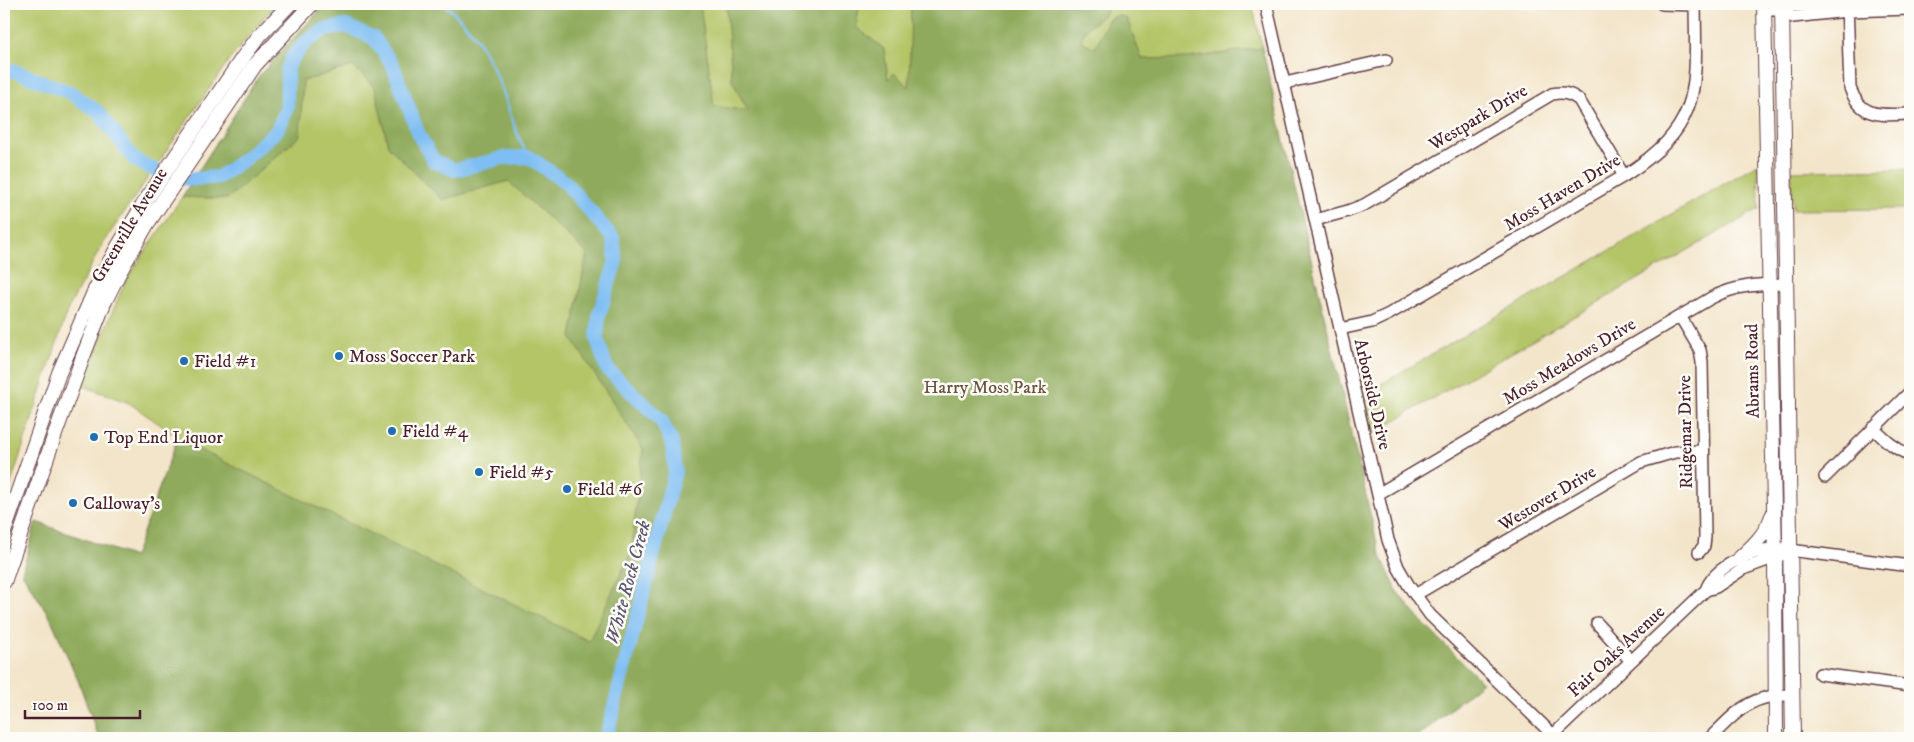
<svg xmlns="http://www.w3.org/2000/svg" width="1914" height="742" viewBox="0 0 1914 742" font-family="'IM FELL DW Pica',serif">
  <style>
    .green { fill: #b4c568; stroke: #7f724a }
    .forest { fill: #8faa5c; stroke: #6c6444 }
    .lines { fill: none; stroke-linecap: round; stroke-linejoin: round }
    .stream { stroke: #7ebef3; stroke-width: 2.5 }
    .river { stroke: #7ebef3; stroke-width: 14 }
    .minor-casing { stroke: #633d43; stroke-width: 14 }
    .major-casing { stroke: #633d43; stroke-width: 16 }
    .minor { stroke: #fff; stroke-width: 11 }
    .major { stroke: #fff; stroke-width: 14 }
    .poi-dot { fill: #1f6fb2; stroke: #fdfcf7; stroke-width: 2 }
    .labels { text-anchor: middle; stroke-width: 5; stroke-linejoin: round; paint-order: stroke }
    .street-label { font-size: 18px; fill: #4a1f2b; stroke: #fdfcf7 }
    .poi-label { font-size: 18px; fill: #4a1f2b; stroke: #fdfcf7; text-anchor: start }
    .park-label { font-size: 18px; fill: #6a513d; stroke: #fdfcf7 }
    .water-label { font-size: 19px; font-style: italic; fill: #5c5771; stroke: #fdfcf7 }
  </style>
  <rect width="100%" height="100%" fill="#fdfcf7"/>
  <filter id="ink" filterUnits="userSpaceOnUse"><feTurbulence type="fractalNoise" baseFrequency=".02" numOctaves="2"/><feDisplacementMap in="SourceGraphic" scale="10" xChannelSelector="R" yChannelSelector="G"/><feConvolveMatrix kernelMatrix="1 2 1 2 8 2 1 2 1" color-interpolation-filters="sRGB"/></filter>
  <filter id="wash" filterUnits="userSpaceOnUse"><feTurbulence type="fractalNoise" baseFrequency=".0096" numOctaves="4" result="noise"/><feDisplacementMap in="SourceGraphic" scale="20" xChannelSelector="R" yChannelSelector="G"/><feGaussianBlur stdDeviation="1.12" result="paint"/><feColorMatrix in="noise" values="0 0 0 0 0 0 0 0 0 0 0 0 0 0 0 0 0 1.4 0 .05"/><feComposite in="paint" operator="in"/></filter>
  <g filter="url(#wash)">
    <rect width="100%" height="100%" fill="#f3e5ca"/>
    <!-- green -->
    <path class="green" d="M4 4H278L264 18 227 63 103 243 68 309 6 498 4 495Z
      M326 4H1252L1379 552 1398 593 1423 623 1482 682 1417 738H99L78 680 50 617 22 573 36 522 134 557 178 437 129 403 81 385 126 280 182 197 259 76 287 44Z
      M1758 164 1759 209 1370 435 1362 395Z
      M1910 169V209L1793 210 1791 171Z"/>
    <!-- forest -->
    <path class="forest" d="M327 4H700L714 106 748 111 732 80 726 4H857L859 9 856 27 884 49 888 79 894 73 909 87 911 4H1109L1104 15 1086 29 1081 41 1095 48 1108 20 1118 15 1127 19 1142 59 1188 58 1262 48 1379 552 1398 593 1423 623 1482 682 1417 738H99L78 680 50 617 22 573 36 522 134 557 178 437 184 442 589 641 631 552 643 449 571 337 587 253 508 181 442 200 388 146 375 88 353 66 303 81 300 136 227 199 182 197 259 76Z"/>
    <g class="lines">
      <!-- stream -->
      <path class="stream" d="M444 4C472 27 485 49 499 82 510 107 514 134 529 157"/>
      <!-- river -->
      <path class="river" d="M4 67 71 93 98 112 135 160 170 178 193 179 219 177 246 158 277 130 287 107V70L292 58 306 42 324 30 346 26 374 38 393 66 419 135 434 161 455 170 503 158 529 157 565 182 613 238 616 261 599 315 597 339 607 369 661 420 672 443 675 471 606 738"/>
    </g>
  </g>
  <g filter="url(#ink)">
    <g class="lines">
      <defs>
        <path id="minor" d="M1266 4 1383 517 1388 540 1398 567 1409 586 1430 615 1553 735
          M1662 4 1695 5
          M1847 4 1850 88C1861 119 1882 115 1910 114
          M1764 10H1782L1793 4 1834 5 1847 11
          M1782 10 1793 17 1847 11 1910 9
          M1285 83 1386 60
          M1315 220 1348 211 1364 205 1552 94C1563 92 1570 93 1579 100L1624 176
          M1680 316 1700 350 1702 362 1705 537 1704 546 1699 552
          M1340 329 1372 322 1389 314 1624 176C1703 125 1696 90 1695 4
          M1873 428C1885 440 1895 449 1910 455
          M1825 477 1910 392
          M1378 494 1711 298C1736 285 1759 284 1786 284
          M1706 590 1716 587 1743 569 1781 555
          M1415 595 1641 462 1675 452 1703 451
          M1597 623 1631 661
          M1820 674 1910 686
          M1550 738 1706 590C1714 566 1752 551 1775 548L1910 566
          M1710 738C1738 711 1750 694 1793 695"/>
        <path id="major" d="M1764 4 1775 558 1776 738
          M1782 4 1793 738
          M4 532 59 373 95 290 116 250 146 200 244 56 260 35 290 4
          M1740 558C1754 545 1766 534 1772 516
          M4 582 54 437 84 354 104 303 119 273 147 224 255 65 312 4"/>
      </defs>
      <!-- minor casing -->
      <use href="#minor" class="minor-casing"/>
      <!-- major casing -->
      <use href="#major" class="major-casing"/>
      <!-- minor -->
      <use href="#minor" class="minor"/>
      <!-- major -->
      <use href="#major" class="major"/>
    </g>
  </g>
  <!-- markers -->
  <g class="poi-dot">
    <circle cx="339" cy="356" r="5"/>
    <circle cx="184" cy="361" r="5"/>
    <circle cx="392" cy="431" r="5"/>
    <circle cx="94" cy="437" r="5"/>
    <circle cx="479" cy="472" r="5"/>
    <circle cx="567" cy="489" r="5"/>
    <circle cx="73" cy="503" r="5"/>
  </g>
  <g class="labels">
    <!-- street labels -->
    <g class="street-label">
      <text transform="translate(1478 117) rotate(-31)" y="6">Westpark Drive</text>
      <text transform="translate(1562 192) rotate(-31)" y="6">Moss Haven Drive</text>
      <text transform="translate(129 225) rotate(-59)" y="6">Greenville Avenue</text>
      <text transform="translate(1569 361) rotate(-31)" y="6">Moss Meadows Drive</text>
      <text transform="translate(1752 371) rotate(-91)" y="6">Abrams Road</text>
      <text transform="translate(1373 394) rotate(77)" y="6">Arborside Drive</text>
      <text transform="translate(1685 432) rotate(-91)" y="6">Ridgemar Drive</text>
      <text transform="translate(1547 498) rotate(-31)" y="6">Westover Drive</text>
      <text transform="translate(1616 651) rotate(-43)" y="6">Fair Oaks Avenue</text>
    </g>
    <!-- poi labels -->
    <g class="poi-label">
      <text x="349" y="362">Moss Soccer Park</text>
      <text x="194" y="367">Field #1</text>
      <text x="402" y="437">Field #4</text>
      <text x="104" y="443">Top End Liquor</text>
      <text x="489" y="478">Field #5</text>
      <text x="577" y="495">Field #6</text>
      <text x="83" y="509">Calloway's</text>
    </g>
    <!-- park labels -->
    <g class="park-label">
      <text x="985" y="393">Harry Moss Park</text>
    </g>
    <!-- water labels -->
    <g class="water-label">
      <text transform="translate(627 582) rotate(-75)" y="7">White Rock Creek</text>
    </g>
  </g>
  <!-- margin -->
  <rect width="1914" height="742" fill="none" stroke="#fdfcf7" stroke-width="20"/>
  <!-- scale -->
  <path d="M25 710v8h115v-8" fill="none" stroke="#4a1f2b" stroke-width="2.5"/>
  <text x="32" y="710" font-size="15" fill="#4a1f2b" stroke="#fdfcf7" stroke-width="4" paint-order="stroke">100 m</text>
</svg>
